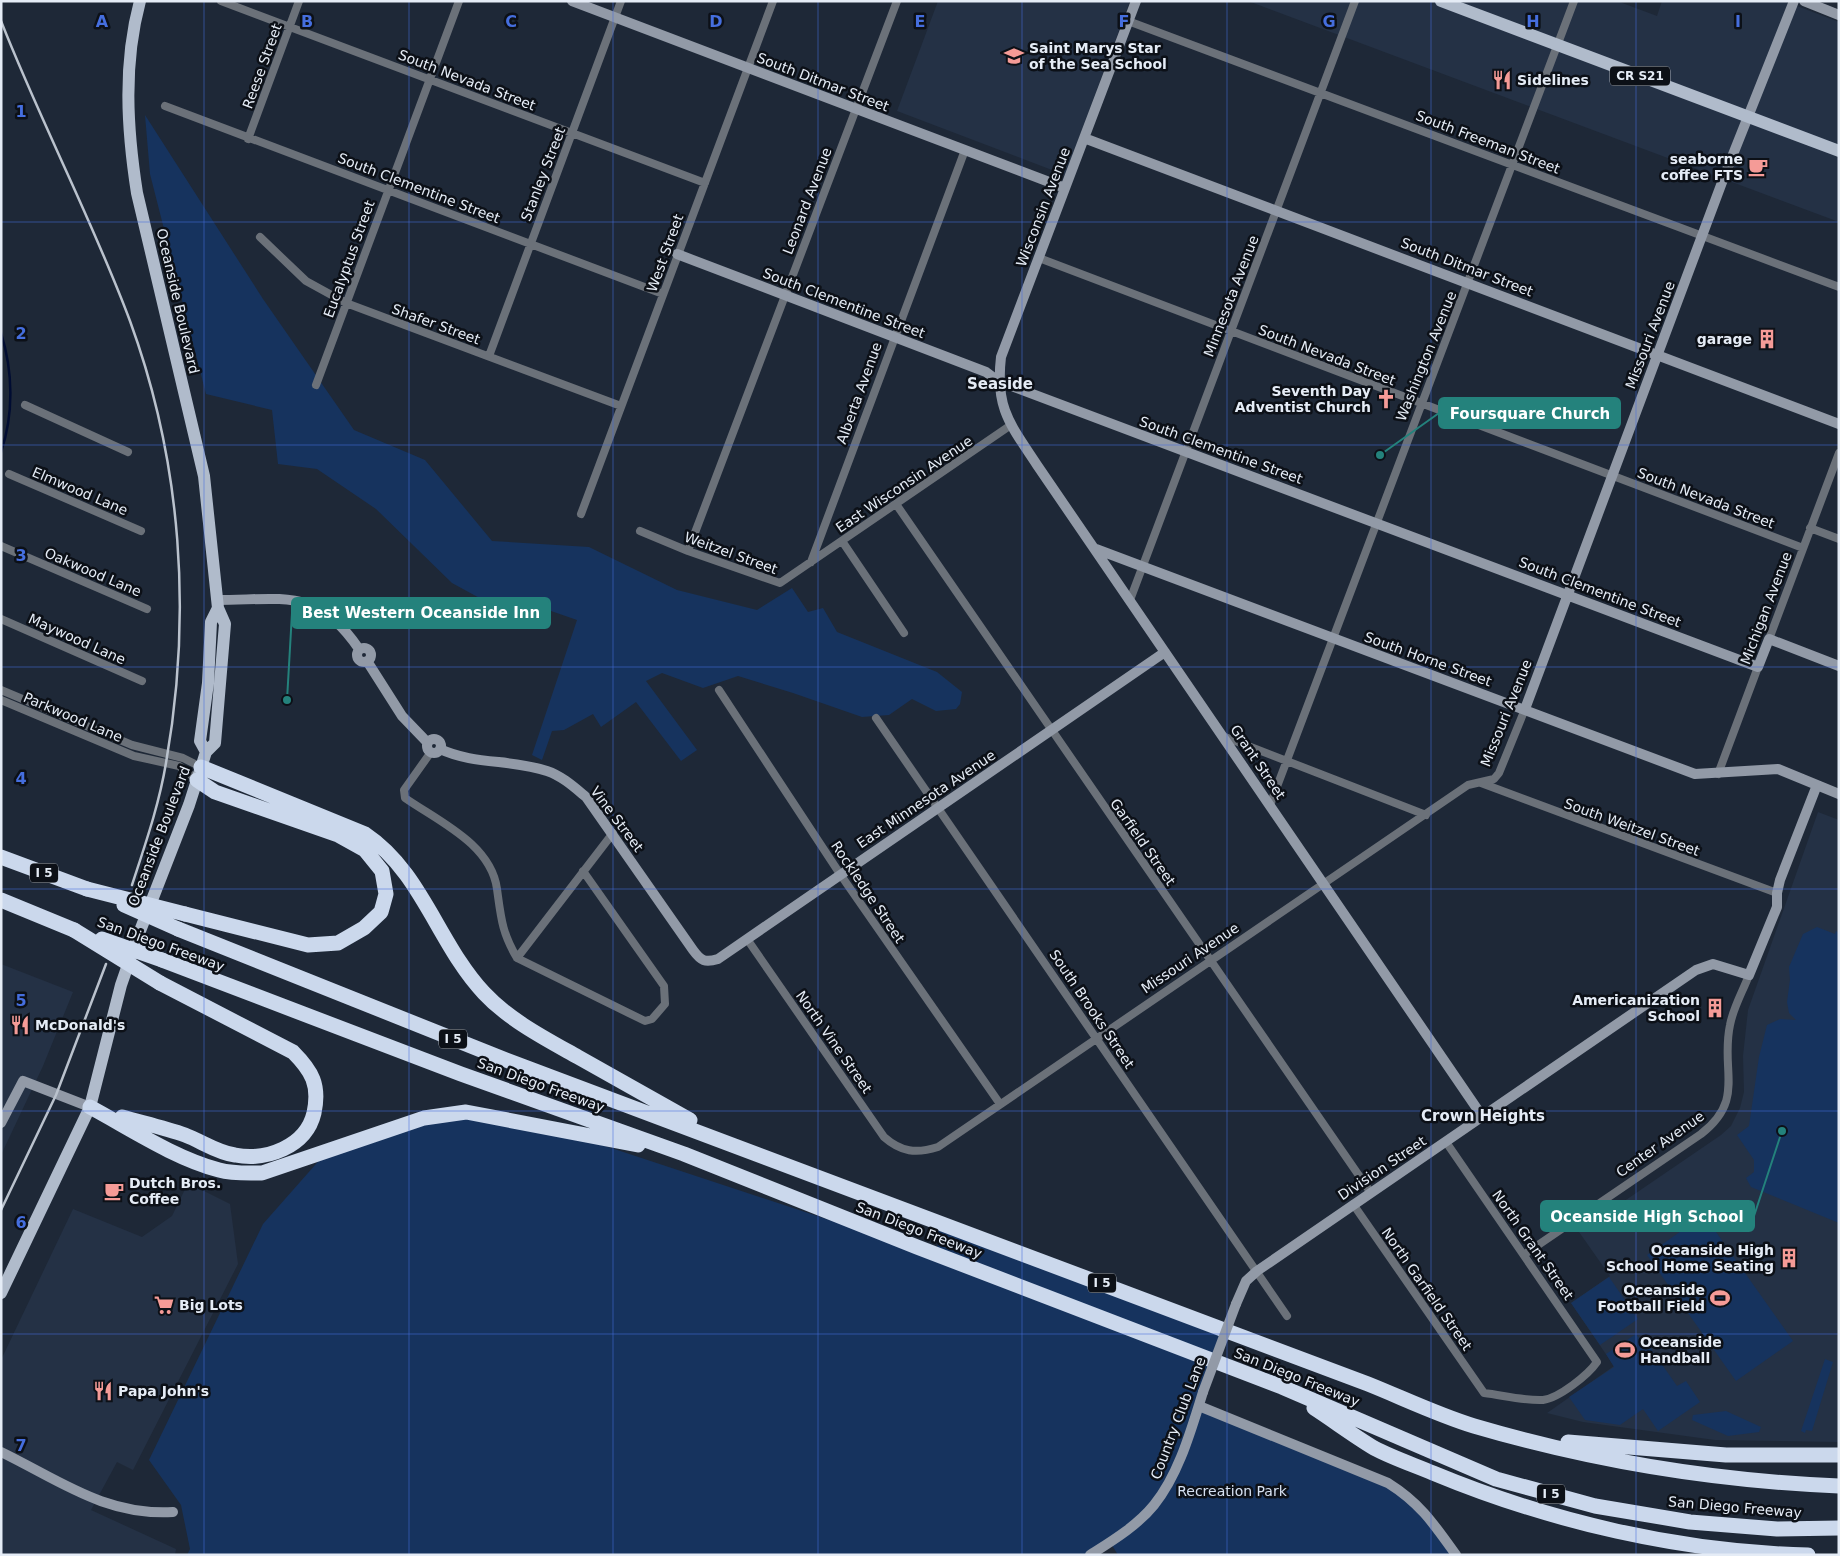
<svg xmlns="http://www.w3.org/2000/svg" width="1840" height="1556" viewBox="0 0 1840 1556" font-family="'DejaVu Sans',sans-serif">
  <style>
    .built { fill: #243145 }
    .green { fill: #16335e }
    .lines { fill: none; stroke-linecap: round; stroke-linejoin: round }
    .stream { stroke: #000c32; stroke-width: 2.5 }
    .street { stroke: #6b7179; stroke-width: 8 }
    .secondary { stroke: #929aa7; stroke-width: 10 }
    .primary { stroke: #b0bbcb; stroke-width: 12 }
    .highway { stroke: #cbd8ec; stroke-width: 15 }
    .rail { stroke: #bac2cd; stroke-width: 2.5 }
    .secondary-bridge { stroke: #929aa7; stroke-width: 10 }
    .highway-bridge { stroke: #cbd8ec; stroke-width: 15 }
    .grid { fill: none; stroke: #456ede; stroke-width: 1; stroke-opacity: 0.55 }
    .labels { text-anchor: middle; stroke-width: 5; stroke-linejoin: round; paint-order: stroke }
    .shield { fill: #0c1017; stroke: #a4aab3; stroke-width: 1 }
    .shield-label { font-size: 12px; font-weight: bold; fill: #e5ecf6 }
    .poi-label { font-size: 14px; font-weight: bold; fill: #e5ecf6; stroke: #0c1017; text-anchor: start }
    .street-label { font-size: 14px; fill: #e5ecf6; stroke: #0c1017 }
    .park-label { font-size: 14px; fill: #d6e1f2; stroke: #0c1017 }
    .neighbourhood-label { font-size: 15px; font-weight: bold; fill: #e5ecf6; stroke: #0c1017 }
    .grid-label { font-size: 16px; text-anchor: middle; font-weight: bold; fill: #456ede; stroke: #0c1017; stroke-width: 5; stroke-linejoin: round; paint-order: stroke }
    .leader { fill: none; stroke: #24827c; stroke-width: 2 }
    .callout-dot { fill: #24827c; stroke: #0c1017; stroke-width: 2 }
    .callout { fill: #24827c; stroke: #24827c; stroke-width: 2 }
    .callout-label { font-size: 15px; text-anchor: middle; font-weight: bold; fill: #fff }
  </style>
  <rect width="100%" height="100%" fill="#1e2837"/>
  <!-- built -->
  <path class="built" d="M938 1H1130L1065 175 897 111Z
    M1248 1H1617L1657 16 1662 1H1784L1839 22V222Z
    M1818 812 1839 820V1442L1715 1440 1583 1422 1547 1413 1614 1366 1571 1303 1610 1276 1579 1232 1721 1135 1731 1126 1740 1108 1744 1092 1743 1056 1748 1010Z
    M1 964 73 992 43 1066 1 1155Z
    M188 1183 230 1204 238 1264 133 1470 117 1462 91 1510 176 1549 175 1555H1V1360L73 1209 142 1237 172 1216Z"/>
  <!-- green -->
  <path class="green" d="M145 115 263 299 354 430 425 460 492 541 589 547 677 590 757 610 792 588 808 612 823 608 837 632 937 672 962 692 960 704 956 709 936 711 912 699 889 715 862 717 793 693 738 676 703 688 662 673 646 681 697 750 681 761 636 702 601 727 593 714 564 730 552 731 542 760 532 755 577 620 528 603 485 601 452 583 376 509 317 469 278 464 272 410 206 394 150 174Z
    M1817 927 1835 934 1836 931 1839 933V1223L1751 1187 1746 1178 1754 1172V1160L1737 1135 1749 1126 1759 1057 1767 1025 1780 1019 1796 1020 1789 1013 1787 1002 1790 980 1789 967 1803 934Z
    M452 1114 581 1138 935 1255 938 1244 936 1216 1224 1328 1201 1389 1205 1406 1363 1473 1412 1502 1451 1555H1118L1110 1542 1091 1555H187L190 1549 181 1505 149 1460 263 1224 323 1156Z
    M1704 1215 1793 1341 1736 1381 1647 1255Z
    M1609 1277 1638 1319 1600 1345 1571 1303Z
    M1636 1334 1644 1345 1647 1343 1677 1386 1686 1381 1700 1402 1658 1431 1643 1409 1620 1425 1585 1420 1569 1397 1614 1367 1606 1354Z
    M1825 1359 1833 1362 1812 1431 1806 1430 1805 1433 1801 1431Z
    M1726 1411 1761 1427 1759 1432 1728 1436 1692 1420 1693 1415Z"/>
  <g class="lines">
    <!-- stream -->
    <path class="stream" d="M1 333C13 371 14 414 1 452"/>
    <!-- street -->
    <path class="street" d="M221 1 705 183
      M1128 21 1839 287
      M165 106 663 294
      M248 139 299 1
      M260 237 306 281 346 303 621 406
      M1039 258 1803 548
      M489 356 621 1
      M316 385 459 1
      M25 405 128 452
      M9 474 141 531
      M896 504 1371 1193
      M581 514 773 1
      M1810 528 1839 539
      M640 531 688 551 780 583 1011 425
      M842 541 904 633
      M1 546 147 609
      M688 551 897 1
      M811 562 965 150
      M1130 600 1355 1
      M1 619 142 681
      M1769 639 1839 453
      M1 690 132 745 183 758 201 767
      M719 690 840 874 1000 1104
      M1 700 134 756 179 766 197 780
      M876 718 1287 1316
      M1225 737 1426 815
      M431 752 404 790 405 798C438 821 491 844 497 889 501 918 502 933 517 958
      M1718 774 1758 667
      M1481 783 1777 893
      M1270 805 1574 1
      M583 871 664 986 665 1004 652 1019 645 1021 517 958 613 833
      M747 939 884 1137C901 1152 916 1154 938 1147L1468 785 1494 779 1499 773 1525 709
      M1353 1204 1484 1393C1502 1395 1524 1401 1543 1400 1559 1398 1588 1375 1597 1362L1446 1142
      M1525 1254 1701 1134C1746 1099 1720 1071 1730 1025 1733 1008 1743 991 1749 975"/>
    <!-- secondary -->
    <path class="secondary" d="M572 1 1065 188
      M1136 1 1001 357C995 408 1010 424 1037 465L1482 1116
      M1804 1 1839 15
      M1084 138 1839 424
      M677 254 986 372 998 381 1758 667 1769 639 1839 666
      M1096 549 1695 774 1778 769 1839 794
      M217 600C284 600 317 587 359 649
      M357 655a7 7 0 1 1 14 0a7 7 0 1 1-14 0Z
      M367 661 402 716 427 742
      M1525 709 1724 177 1794 1
      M427 746a7 7 0 1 1 14 0a7 7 0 1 1-14 0Z
      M440 749C474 765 512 759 547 771 562 776 574 787 586 797L693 950C701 961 705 963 718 959L1165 652
      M1 1123 23 1081 90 1107
      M1236 1304 1246 1281 1257 1271 1696 970 1713 964 1749 975 1777 907V893L1780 880 1817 785
      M1199 1406 1388 1483C1420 1503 1434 1524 1456 1555
      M1 1452C59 1480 105 1516 173 1512
      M1090 1555C1112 1541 1137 1526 1154 1505 1179 1474 1191 1430 1203 1392"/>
    <!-- primary -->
    <path class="primary" d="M1441 1 1839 151
      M206 752 200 741 208 683 211 622 218 608
      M1 1293 90 1107 121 985 138 936 189 805 206 752 215 743 225 624 218 608 204 476 137 193C127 129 123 64 140 1"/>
    <!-- highway -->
    <path class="highway" d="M201 767 365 834C422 872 438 944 484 993 509 1020 546 1039 578 1057 615 1078 653 1099 690 1120
      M1 857 87 889
      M1 900 74 930
      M185 914 308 945 338 943 364 928 381 912 383 905 386 894 382 871 365 850 338 835 215 792 197 780
      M178 929 506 1060 1368 1384C1403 1398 1438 1415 1474 1426 1593 1461 1715 1481 1839 1486
      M162 960 461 1074 684 1154 917 1247 1282 1387 1496 1479 1595 1506 1690 1522 1777 1529 1839 1528
      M90 1107C131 1129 174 1158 219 1170 233 1174 247 1173 262 1173L424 1118 466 1112 638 1145
      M122 1117C143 1123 165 1128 185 1135 201 1141 218 1153 235 1155 266 1161 306 1147 314 1113 320 1085 312 1071 293 1052L160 983
      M1314 1408C1334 1421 1354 1436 1374 1448 1393 1458 1414 1465 1433 1473 1551 1522 1681 1552 1808 1555
      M1568 1442 1726 1455H1839"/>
    <!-- rail -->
    <path class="rail" d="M1 21C41 123 92 219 130 321 182 463 192 615 166 763 159 805 145 845 132 885
      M1 1210 56 1095 106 964"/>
    <!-- secondary-bridge -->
    <path class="secondary-bridge" d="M1203 1392 1236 1304"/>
    <!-- highway-bridge -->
    <path class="highway-bridge" d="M87 889 185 914
      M124 905 178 929
      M74 930 160 983
      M102 939 162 960"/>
  </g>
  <!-- grid -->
  <path class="grid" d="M204 1V1555M409 1V1555M613 1V1555M818 1V1555M1022 1V1555M1227 1V1555M1431 1V1555M1636 1V1555M1 222H1839M1 445H1839M1 667H1839M1 889H1839M1 1111H1839M1 1334H1839"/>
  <!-- icons -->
  <defs>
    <symbol id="school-bare" viewBox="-9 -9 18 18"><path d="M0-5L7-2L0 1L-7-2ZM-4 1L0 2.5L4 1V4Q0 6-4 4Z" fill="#f59b97" stroke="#0c1017" stroke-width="2.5" paint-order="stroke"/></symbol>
    <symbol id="restaurant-bare" viewBox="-9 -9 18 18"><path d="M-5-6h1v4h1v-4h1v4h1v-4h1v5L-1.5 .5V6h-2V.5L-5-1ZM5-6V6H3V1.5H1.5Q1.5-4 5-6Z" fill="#f59b97" stroke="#0c1017" stroke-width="2.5" paint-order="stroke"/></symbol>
    <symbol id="cafe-bare" viewBox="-9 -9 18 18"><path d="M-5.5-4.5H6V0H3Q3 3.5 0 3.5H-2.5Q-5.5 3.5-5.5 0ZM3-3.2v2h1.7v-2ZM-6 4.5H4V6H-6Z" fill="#f59b97" stroke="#0c1017" stroke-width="2.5" paint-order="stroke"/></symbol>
    <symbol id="building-bare" viewBox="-9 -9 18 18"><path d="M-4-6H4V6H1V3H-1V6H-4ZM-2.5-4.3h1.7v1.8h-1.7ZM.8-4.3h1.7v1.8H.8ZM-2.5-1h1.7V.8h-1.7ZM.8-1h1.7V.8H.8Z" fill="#f59b97" stroke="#0c1017" stroke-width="2.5" paint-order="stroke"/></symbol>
    <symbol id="church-bare" viewBox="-9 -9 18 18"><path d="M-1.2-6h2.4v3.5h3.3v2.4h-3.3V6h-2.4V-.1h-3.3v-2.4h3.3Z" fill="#f59b97" stroke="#0c1017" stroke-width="2.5" paint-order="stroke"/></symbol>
    <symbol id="stadium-bare" viewBox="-9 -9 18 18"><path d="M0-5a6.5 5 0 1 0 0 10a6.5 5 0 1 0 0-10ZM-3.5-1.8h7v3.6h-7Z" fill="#f59b97" stroke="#0c1017" stroke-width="2.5" paint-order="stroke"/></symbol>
    <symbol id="supermarket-bare" viewBox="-9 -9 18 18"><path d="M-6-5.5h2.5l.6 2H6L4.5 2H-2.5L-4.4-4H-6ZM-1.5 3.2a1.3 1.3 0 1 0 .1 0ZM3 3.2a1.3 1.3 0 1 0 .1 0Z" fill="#f59b97" stroke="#0c1017" stroke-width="2.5" paint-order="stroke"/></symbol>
  </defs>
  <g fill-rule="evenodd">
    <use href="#school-bare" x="1000" y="42" width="28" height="28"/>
    <use href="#restaurant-bare" x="1488" y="66" width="28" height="28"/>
    <use href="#cafe-bare" x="1744" y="153" width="28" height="28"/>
    <use href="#building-bare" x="1753" y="325" width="28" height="28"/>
    <use href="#church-bare" x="1372" y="385" width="28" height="28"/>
    <use href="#building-bare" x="1701" y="994" width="28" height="28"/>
    <use href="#restaurant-bare" x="6" y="1011" width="28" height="28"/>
    <use href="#cafe-bare" x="100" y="1177" width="28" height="28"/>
    <use href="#building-bare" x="1775" y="1244" width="28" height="28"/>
    <use href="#stadium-bare" x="1706" y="1284" width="28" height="28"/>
    <use href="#supermarket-bare" x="150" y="1291" width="28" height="28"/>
    <use href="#stadium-bare" x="1611" y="1336" width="28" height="28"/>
    <use href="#restaurant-bare" x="89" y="1377" width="28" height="28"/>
  </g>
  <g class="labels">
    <!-- shield labels -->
    <g class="shield">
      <rect x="1610" y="66.5" width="60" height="19" rx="4"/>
      <rect x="30" y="863.5" width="28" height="19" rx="4"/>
      <rect x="439" y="1029.5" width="28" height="19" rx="4"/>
      <rect x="1088" y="1273.5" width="28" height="19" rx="4"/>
      <rect x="1537" y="1484.5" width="28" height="19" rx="4"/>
    </g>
    <g class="shield-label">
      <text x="1640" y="80">CR S21</text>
      <text x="44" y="877">I 5</text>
      <text x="453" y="1043">I 5</text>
      <text x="1102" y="1287">I 5</text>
      <text x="1551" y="1498">I 5</text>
    </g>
    <!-- poi labels -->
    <g class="poi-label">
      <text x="1029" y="53">Saint Marys Star<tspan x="1029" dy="16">of the Sea School</tspan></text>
      <text x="1517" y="85">Sidelines</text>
      <text x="1743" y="164" text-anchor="end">seaborne<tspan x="1743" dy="16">coffee FTS</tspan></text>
      <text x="1752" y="344" text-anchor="end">garage</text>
      <text x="1371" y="396" text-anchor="end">Seventh Day<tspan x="1371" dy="16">Adventist Church</tspan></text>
      <text x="1700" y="1005" text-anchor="end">Americanization<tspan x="1700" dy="16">School</tspan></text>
      <text x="35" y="1030">McDonald's</text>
      <text x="129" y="1188">Dutch Bros.<tspan x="129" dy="16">Coffee</tspan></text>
      <text x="1774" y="1255" text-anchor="end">Oceanside High<tspan x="1774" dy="16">School Home Seating</tspan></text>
      <text x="1705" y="1295" text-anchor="end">Oceanside<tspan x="1705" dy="16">Football Field</tspan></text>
      <text x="179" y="1310">Big Lots</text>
      <text x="1640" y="1347">Oceanside<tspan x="1640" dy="16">Handball</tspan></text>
      <text x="118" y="1396">Papa John's</text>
    </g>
    <!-- street labels -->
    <g class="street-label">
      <text transform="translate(262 66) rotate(-70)" y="5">Reese Street</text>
      <text transform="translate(467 80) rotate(21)" y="5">South Nevada Street</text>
      <text transform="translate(823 82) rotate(21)" y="5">South Ditmar Street</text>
      <text transform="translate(1488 142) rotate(21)" y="5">South Freeman Street</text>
      <text transform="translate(543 174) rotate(-69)" y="5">Stanley Street</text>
      <text transform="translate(419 188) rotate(21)" y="5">South Clementine Street</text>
      <text transform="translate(807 201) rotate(-69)" y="5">Leonard Avenue</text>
      <text transform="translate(1043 207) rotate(-69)" y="5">Wisconsin Avenue</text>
      <text transform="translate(665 253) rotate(-70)" y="5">West Street</text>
      <text transform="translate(349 259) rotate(-70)" y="5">Eucalyptus Street</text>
      <text transform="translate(1467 267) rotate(21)" y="5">South Ditmar Street</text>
      <text transform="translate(1231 296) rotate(-69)" y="5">Minnesota Avenue</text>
      <text transform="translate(178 301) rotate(77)" y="5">Oceanside Boulevard</text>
      <text transform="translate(844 303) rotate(21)" y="5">South Clementine Street</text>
      <text transform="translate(436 324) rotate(20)" y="5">Shafer Street</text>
      <text transform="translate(1650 335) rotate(-69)" y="5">Missouri Avenue</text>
      <text transform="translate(1327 355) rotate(21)" y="5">South Nevada Street</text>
      <text transform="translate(1426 356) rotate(-68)" y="5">Washington Avenue</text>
      <text transform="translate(859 393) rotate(-70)" y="5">Alberta Avenue</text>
      <text transform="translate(1221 450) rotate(20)" y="5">South Clementine Street</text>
      <text transform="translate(904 484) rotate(-34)" y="5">East Wisconsin Avenue</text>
      <text transform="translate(80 491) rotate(23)" y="5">Elmwood Lane</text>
      <text transform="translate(1706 498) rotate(21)" y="5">South Nevada Street</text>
      <text transform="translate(731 553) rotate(20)" y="5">Weitzel Street</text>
      <text transform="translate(93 572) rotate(23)" y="5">Oakwood Lane</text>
      <text transform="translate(1600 592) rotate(21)" y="5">South Clementine Street</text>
      <text transform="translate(1766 608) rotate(-69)" y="5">Michigan Avenue</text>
      <text transform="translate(77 639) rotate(24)" y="5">Maywood Lane</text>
      <text transform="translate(1428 659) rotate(20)" y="5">South Horne Street</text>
      <text transform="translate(1506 713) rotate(-68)" y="5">Missouri Avenue</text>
      <text transform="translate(73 717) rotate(23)" y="5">Parkwood Lane</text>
      <text transform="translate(1258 762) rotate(56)" y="5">Grant Street</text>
      <text transform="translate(926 799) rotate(-34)" y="5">East Minnesota Avenue</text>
      <text transform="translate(617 819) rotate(53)" y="5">Vine Street</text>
      <text transform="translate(1632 827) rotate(20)" y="5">South Weitzel Street</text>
      <text transform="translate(159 836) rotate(-69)" y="5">Oceanside Boulevard</text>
      <text transform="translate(1143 842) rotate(55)" y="5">Garfield Street</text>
      <text transform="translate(868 892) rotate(56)" y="5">Rockledge Street</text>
      <text transform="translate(161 944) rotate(20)" y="5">San Diego Freeway</text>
      <text transform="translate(1190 958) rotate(-34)" y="5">Missouri Avenue</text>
      <text transform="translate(1092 1009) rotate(56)" y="5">South Brooks Street</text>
      <text transform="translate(834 1042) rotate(55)" y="5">North Vine Street</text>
      <text transform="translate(541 1085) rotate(20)" y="5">San Diego Freeway</text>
      <text transform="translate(1660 1144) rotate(-35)" y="5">Center Avenue</text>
      <text transform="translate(1382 1168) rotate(-34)" y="5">Division Street</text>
      <text transform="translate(919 1230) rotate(21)" y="5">San Diego Freeway</text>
      <text transform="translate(1533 1245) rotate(55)" y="5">North Grant Street</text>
      <text transform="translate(1427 1289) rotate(55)" y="5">North Garfield Street</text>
      <text transform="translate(1297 1377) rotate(22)" y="5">San Diego Freeway</text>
      <text transform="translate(1178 1418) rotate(-69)" y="5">Country Club Lane</text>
      <text transform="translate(1735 1507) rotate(5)" y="5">San Diego Freeway</text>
    </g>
    <!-- park labels -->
    <g class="park-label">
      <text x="1232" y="1496">Recreation Park</text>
    </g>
    <!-- neighbourhood labels -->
    <g class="neighbourhood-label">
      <text x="1000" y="389">Seaside</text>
      <text x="1483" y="1121">Crown Heights</text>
    </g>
  </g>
  <g class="grid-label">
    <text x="102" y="27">A</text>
    <text x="307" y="27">B</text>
    <text x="511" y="27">C</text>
    <text x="716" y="27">D</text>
    <text x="920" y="27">E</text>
    <text x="1124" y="27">F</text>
    <text x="1329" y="27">G</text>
    <text x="1533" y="27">H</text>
    <text x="1738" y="27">I</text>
    <text x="21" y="117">1</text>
    <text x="21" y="339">2</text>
    <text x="21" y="561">3</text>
    <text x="21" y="784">4</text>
    <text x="21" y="1006">5</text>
    <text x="21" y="1228">6</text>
    <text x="21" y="1451">7</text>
  </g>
  <!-- callouts -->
  <path class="leader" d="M1380 455L1439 413M287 700L292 613M1782 1131L1754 1216"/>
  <g class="callout-dot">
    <circle cx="1380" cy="455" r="5"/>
    <circle cx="287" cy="700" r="5"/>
    <circle cx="1782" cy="1131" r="5"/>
  </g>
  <g class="callout">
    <rect x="1439" y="398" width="181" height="30" rx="5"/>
    <rect x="292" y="598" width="258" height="30" rx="5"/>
    <rect x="1541" y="1201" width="213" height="30" rx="5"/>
  </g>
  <g class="callout-label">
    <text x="1530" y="419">Foursquare Church</text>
    <text x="421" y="618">Best Western Oceanside Inn</text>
    <text x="1647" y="1222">Oceanside High School</text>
  </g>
  <!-- border -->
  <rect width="1840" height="1556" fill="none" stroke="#e5ecf6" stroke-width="5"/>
</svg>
